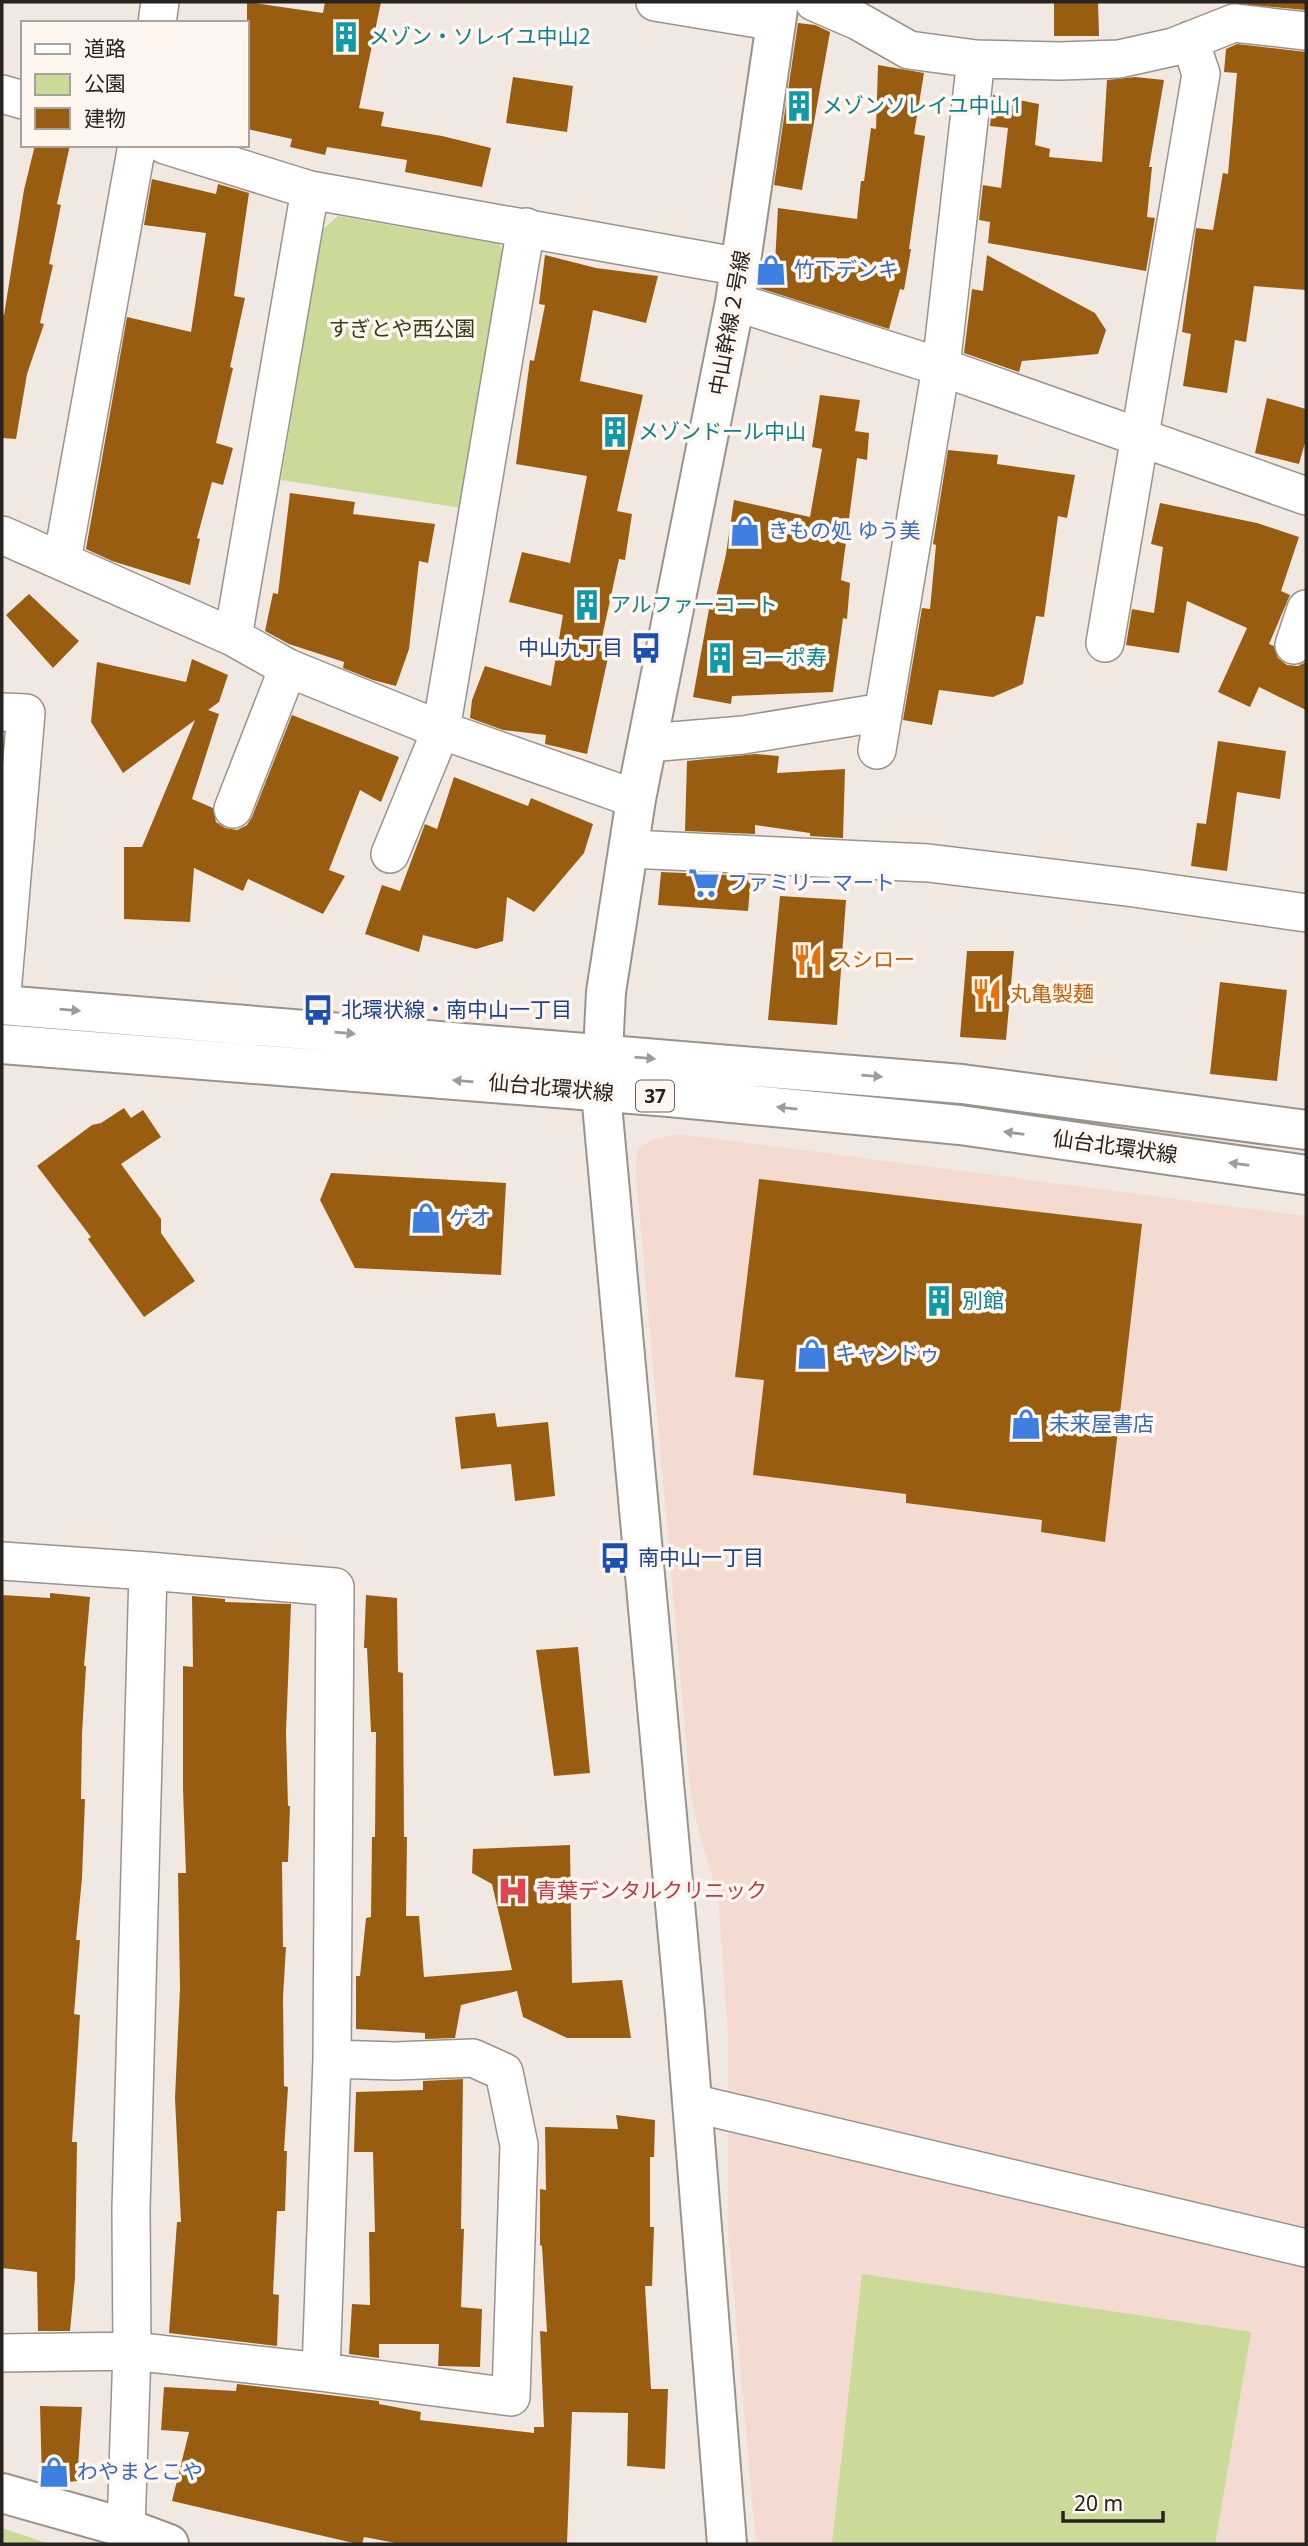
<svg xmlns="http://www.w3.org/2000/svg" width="1308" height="2546" viewBox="0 0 1308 2546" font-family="'Noto Sans','Noto Sans JP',sans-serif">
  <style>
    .commercial { fill: #f3dbd1 }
    .green { fill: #cbd999 }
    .building { fill: #995d11 }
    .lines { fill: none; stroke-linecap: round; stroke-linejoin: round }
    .minor-casing { stroke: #9a938c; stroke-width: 40 }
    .tertiary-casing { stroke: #9a938c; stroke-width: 42 }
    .primary-casing { stroke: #9a938c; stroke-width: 42 }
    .minor { stroke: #fff; stroke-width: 37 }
    .tertiary { stroke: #fff; stroke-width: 38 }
    .primary { stroke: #fff; stroke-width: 38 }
    .oneway { fill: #9d9c9b }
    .labels { text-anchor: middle; stroke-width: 7; stroke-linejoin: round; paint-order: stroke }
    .shield { fill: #fff6ef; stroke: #67625f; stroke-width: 2 }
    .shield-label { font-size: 19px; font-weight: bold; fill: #262321 }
    .culture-label { font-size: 21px; fill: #0d838f; stroke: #fff6ef; text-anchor: start }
    .shop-label { font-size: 21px; fill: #366cbe; stroke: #fff6ef; text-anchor: start }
    .street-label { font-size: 21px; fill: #262321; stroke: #fff6ef }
    .park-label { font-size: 21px; fill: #353c17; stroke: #fff6ef }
    .transit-label { font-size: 21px; fill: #164399; stroke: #fff6ef; text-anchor: start }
    .food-label { font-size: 21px; fill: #c56008; stroke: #fff6ef; text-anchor: start }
    .health-label { font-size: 21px; fill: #be3a42; stroke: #fff6ef; text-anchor: start }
  </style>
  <rect width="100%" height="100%" fill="#f1e9e1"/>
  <!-- commercial -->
  <path class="commercial" d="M679 1134 1306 1216V2544H756L728 2231V2036L718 1897 700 1836 691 1797 636 1174 637 1150 651 1140Z"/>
  <!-- green -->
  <path class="green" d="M338 216 499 244 511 267 462 508 281 480 322 230Z
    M862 2274 1251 2332 1215 2544H832Z
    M2 2528 50 2544H2Z"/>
  <!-- building -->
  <path class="building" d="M247 2 323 13 325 2H381L359 108 384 112 381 126 442 136 491 148 482 187 405 172 407 160 327 147 325 155 290 147 292 139 247 129Z
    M1054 2H1098L1099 36H1054Z
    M1229 2H1306V10L1229 3Z
    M798 23 815 25 830 32 802 190 774 185Z
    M1237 44 1306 52V290L1254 286 1246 342 1235 340 1227 393 1183 386 1191 334 1182 332 1196 228 1213 230 1223 173 1228 174 1237 73 1224 72 1226 49Z
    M878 65 924 73 914 134 925 136 909 249H911L904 290 900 289 889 329 759 288 763 261 775 263 778 208 857 219 861 181H864L871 128 876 129Z
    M513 77 573 86 567 132 506 123Z
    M1135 77 1164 80 1149 167H1152L1147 217 1155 218 1146 271 988 243 990 222 979 220 983 185 1001 188 1008 128 990 126 993 95 1039 104 1035 145 1050 149 1049 157 1102 162 1107 80Z
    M35 145H70L57 204 61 205 49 264 53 265 40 323 44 324 27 374 16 439 2 438V315H4L24 190Z
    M152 179 216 194 218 184 249 193 234 296 245 298 230 367 233 368 216 443 233 448 223 485 212 482 197 538 200 539 190 585 112 561 86 549 127 317 191 332 206 233 144 225Z
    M545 255 596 268 658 276 646 323 593 310 580 381 643 395 617 511 632 514 625 560 619 559 599 651 609 653 587 754 545 744 546 735 503 730 470 718 472 700 485 666 551 686 563 615 509 602 522 552 570 563 587 476 516 464 530 360 534 361 545 305 539 304Z
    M987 255 1095 313 1106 330 1098 354 1022 361 1019 372 964 353 972 289 983 291Z
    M820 395 860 400 855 431 869 433 867 460 857 458 841 580 850 583 847 619 843 618 833 692 732 696 731 704 693 697 709 609 713 610 726 554 734 500 810 517 822 449 812 447Z
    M1267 398 1306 409V439L1299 464 1255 453Z
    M948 450 998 455 997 464 1075 475 1067 518 1058 516 1044 617 1036 616 1023 684 993 697 939 690 932 725 903 720 922 608 930 609 936 545 933 544Z
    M290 493 355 502 353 514 435 524 428 563 419 561 409 649 396 686 373 680 343 668 344 662 289 644 265 631 273 593 278 594Z
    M1160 503 1257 523 1299 537 1281 591 1290 595 1269 644 1274 646 1278 658 1287 665 1298 666 1306 662V710L1259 687 1250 707 1218 692 1247 628 1187 601 1179 653 1126 645 1132 609 1154 613 1163 547 1151 544Z
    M29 594 79 641 53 668 6 615Z
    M192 659 228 675 219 702 208 710 219 714 192 799 213 808 216 822 225 828 237 830 247 825 252 817 292 715 399 757 381 802 360 790 329 870 345 876 323 914 248 879 243 891 194 868 190 922 124 919V847H142L195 720 123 773 91 722 97 662 186 682Z
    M1218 741 1286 751 1280 799 1237 792 1227 871 1191 866 1197 823 1206 824Z
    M756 754 779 756 777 773 845 769 843 838 810 836V833L755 825V834L685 831 687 761Z
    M454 777 528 806 531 798 593 824 584 853 534 912 507 897 503 941 476 949 423 935 419 952 365 934 382 885 400 891 425 824 437 829Z
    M661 872 751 876 748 911 658 905Z
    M780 896 846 900 837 1025 768 1020Z
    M967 951H1014L1006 1040 960 1037Z
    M1220 982 1287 990 1277 1081 1210 1074Z
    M124 1108 131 1118 143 1110 161 1137 121 1164 161 1219V1233L195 1281 144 1317 88 1239 91 1237 37 1166 92 1125 101 1123Z
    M331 1173 506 1183 501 1275 355 1268 320 1200Z
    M759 1179 1142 1224 1105 1542 1041 1532 1042 1520 906 1503V1494L753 1475 764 1380 735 1377Z
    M495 1413 497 1427 548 1422 555 1496 515 1501 511 1464 461 1469 455 1417Z
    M50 1593 90 1597 84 1666H86L82 1734 81 1799H85L82 1878 76 1940H80L74 2014 80 2015 72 2142H77L75 2278 70 2331H38L37 2272 2 2268V1595L50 1598Z
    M366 1595 397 1598 398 1672 403 1673 404 1837H407L406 1916H419L424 1977 512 1970 492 1884 472 1873 473 1849 570 1845 572 1983 622 1980 631 2038H567L523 2017 517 1991 461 2005 455 2038 425 2039V2033L356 2029V1976H360L366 1918 371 1917 372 1837H375L376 1732H371L367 1648H364Z
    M192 1596 225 1599V1602L291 1604 286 1732 288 1806H290L288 1862H282L283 1947H286L283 1997 284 2086 288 2087 284 2151H287L285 2211H277L273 2294 279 2295 277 2346 169 2333 177 2222H181L175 2098 180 1988 178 1873H186L183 1789V1666L193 1667Z
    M578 1647 590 1773 554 1776 536 1650Z
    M463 2079 461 2229H464L461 2307 482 2309 480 2367 438 2366 439 2344H379V2358L349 2354 352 2304 370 2305 369 2232H375L373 2152H354L356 2092 423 2090V2081Z
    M616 2115 655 2120 654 2157H650V2227H654L652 2286H645L651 2389H668L665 2469 627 2466 628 2413 572 2412 567 2544H401L364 2537 362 2544H358L172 2501 189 2432 161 2430 164 2387 236 2391 237 2384 379 2401V2404L421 2412 420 2420 534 2433V2427H544L540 2331 547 2332 542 2246 540 2245V2189L546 2190 545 2127 618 2129Z
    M40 2406 82 2407 77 2481 50 2484 42 2482Z"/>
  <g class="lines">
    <defs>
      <path id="minor" d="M655 2 776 22
        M814 2 858 21 909 50 976 59 1060 61 1119 59 1173 47 1234 23 1306 31
        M157 23 160 2
        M2 94 23 100
        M165 145 310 190 741 267
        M735 302 941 367 1306 496
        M2 535 233 637 288 668 441 730 636 799
        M62 561 137 145
        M233 637 310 190
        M1105 643 1201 74 1190 40
        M1294 645 1306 609
        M2 712 26 713 2 993
        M648 743 743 735 883 712
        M877 750 941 367 976 59
        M233 809 288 668
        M629 849 928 863 1134 888 1306 913
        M390 854 441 730 526 227
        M2 1561 148 1571 335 1587 332 2059 321 2372
        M692 2103 1306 2248
        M2 2353 132 2351 321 2372 511 2397 519 2145 504 2072 473 2058 395 2061 332 2059
        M126 2528 132 2351 131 2209 148 1571"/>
      <path id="tertiary" d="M2 2493 126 2528 169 2544
        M727 2544 685 2013 601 1093 606 992 636 799 735 302 779 2"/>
      <path id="primary" d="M2 1005 962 1084 1306 1130
        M2 1044 669 1097 960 1125 1306 1175"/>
    </defs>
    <!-- minor casing -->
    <use href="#minor" class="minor-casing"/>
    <!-- tertiary casing -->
    <use href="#tertiary" class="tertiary-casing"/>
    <!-- primary casing -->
    <use href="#primary" class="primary-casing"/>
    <!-- minor -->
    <use href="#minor" class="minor"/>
    <!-- tertiary -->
    <use href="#tertiary" class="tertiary"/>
    <!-- primary -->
    <use href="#primary" class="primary"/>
  </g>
  <!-- one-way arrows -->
  <defs><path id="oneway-solid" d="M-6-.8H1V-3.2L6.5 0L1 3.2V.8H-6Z" transform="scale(1.75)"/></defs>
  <g class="oneway">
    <use href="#oneway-solid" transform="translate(70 1010) rotate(5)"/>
    <use href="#oneway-solid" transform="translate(345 1033) rotate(5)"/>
    <use href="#oneway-solid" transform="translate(645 1058) rotate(5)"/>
    <use href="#oneway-solid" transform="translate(872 1076) rotate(5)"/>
    <use href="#oneway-solid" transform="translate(463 1081) rotate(-175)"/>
    <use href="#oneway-solid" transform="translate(787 1108) rotate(-174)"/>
    <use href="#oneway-solid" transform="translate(1014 1133) rotate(-172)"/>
    <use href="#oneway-solid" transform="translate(1239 1164) rotate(-172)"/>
  </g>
  <!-- icons -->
  <defs>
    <symbol id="building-bare" viewBox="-9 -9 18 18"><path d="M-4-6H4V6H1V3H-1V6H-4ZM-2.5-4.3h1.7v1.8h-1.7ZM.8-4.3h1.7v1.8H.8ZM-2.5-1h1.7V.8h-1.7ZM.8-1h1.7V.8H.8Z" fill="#0f9aa8" stroke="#fff6ef" stroke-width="2.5" paint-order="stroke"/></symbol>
    <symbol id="shop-bare" viewBox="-9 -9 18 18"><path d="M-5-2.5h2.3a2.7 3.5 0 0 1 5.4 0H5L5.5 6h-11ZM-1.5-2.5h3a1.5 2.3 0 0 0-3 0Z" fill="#3f7fe0" stroke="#fff6ef" stroke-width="2.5" paint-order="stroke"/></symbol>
    <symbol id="bus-bare" viewBox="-9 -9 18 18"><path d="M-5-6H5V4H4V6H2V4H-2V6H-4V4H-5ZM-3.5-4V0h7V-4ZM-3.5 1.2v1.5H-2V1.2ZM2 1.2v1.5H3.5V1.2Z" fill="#1a4fb4" stroke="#fff6ef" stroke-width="2.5" paint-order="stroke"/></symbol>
    <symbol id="supermarket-bare" viewBox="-9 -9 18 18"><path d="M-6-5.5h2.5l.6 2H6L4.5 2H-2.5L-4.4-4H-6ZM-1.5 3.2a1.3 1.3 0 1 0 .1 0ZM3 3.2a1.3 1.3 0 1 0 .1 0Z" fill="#3f7fe0" stroke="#fff6ef" stroke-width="2.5" paint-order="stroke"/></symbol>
    <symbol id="restaurant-bare" viewBox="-9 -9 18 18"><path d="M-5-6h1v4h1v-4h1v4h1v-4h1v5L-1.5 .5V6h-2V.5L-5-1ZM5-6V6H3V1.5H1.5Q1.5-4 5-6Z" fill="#e8710a" stroke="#fff6ef" stroke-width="2.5" paint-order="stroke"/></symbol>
    <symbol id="hospital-bare" viewBox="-9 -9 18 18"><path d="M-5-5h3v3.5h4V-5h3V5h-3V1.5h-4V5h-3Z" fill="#e0444e" stroke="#fff6ef" stroke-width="2.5" paint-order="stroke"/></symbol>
  </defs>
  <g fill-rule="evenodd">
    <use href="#building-bare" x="324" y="15" width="44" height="44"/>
    <use href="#building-bare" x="777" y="84" width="44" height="44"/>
    <use href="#shop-bare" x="749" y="248" width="44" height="44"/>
    <use href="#building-bare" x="593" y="410" width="44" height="44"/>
    <use href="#shop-bare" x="723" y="509" width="44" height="44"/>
    <use href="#building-bare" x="565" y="583" width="44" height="44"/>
    <use href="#bus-bare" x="624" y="626" width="44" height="44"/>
    <use href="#building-bare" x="698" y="636" width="44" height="44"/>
    <use href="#supermarket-bare" x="682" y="861" width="44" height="44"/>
    <use href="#restaurant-bare" x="786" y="938" width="44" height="44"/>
    <use href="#restaurant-bare" x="965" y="972" width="44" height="44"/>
    <use href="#bus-bare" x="296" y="988" width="44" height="44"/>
    <use href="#shop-bare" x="404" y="1196" width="44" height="44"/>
    <use href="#building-bare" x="917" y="1279" width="44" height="44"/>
    <use href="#shop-bare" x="790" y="1332" width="44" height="44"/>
    <use href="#shop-bare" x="1004" y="1402" width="44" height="44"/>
    <use href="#bus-bare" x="593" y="1536" width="44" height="44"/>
    <use href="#hospital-bare" x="491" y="1869" width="44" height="44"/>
    <use href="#shop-bare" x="32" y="2450" width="44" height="44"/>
  </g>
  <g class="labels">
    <!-- shield labels -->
    <rect class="shield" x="636" y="1080.5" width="38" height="31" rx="5"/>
    <g class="shield-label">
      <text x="655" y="1103">37</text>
    </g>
    <!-- culture labels -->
    <g class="culture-label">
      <text x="369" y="44">メゾン・ソレイユ中山2</text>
      <text x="822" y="113">メゾンソレイユ中山1</text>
      <text x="638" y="439">メゾンドール中山</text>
      <text x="610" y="612">アルファーコート</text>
      <text x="743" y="665">コーポ寿</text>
      <text x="962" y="1308">別館</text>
    </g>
    <!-- shop labels -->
    <g class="shop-label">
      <text x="794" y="277">竹下デンキ</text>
      <text x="768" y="538">きもの処 ゆう美</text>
      <text x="727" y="890">ファミリーマート</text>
      <text x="449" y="1225">ゲオ</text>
      <text x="835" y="1361">キャンドゥ</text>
      <text x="1049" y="1431">未来屋書店</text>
      <text x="77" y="2479">わやまとこや</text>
    </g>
    <!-- street labels -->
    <g class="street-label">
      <text transform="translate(730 323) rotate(-80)" y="7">中山幹線２号線</text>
      <text transform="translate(551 1088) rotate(5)" y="7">仙台北環状線</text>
      <text transform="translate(1115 1147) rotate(8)" y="7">仙台北環状線</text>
    </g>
    <!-- park labels -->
    <g class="park-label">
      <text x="402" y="336">すぎとや西公園</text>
    </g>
    <!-- transit labels -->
    <g class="transit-label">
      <text x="623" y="655" text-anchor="end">中山九丁目</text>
      <text x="341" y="1017">北環状線・南中山一丁目</text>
      <text x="638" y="1565">南中山一丁目</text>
    </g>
    <!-- food labels -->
    <g class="food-label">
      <text x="831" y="967">スシロー</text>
      <text x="1010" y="1001">丸亀製麺</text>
    </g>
    <!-- health labels -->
    <g class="health-label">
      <text x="536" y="1898">青葉デンタルクリニック</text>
    </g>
  </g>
  <!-- border -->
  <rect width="1308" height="2546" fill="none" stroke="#262321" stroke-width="7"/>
  <!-- legend -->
  <rect x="21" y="21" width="228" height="126" fill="#fff6ef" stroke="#a8a29d" stroke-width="2"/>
  <rect x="35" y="44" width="35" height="10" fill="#ffffff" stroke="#a8a29d" stroke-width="2"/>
  <text x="84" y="56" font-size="21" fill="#262321">道路</text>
  <rect x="35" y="74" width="35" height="21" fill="#cbd999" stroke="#a8a29d" stroke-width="2"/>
  <text x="84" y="91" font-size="21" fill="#262321">公園</text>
  <rect x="35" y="108" width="35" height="21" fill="#995d11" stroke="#a8a29d" stroke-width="2"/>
  <text x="84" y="126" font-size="21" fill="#262321">建物</text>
  <!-- scale -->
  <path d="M1063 2511v10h100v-10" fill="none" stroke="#262321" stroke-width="3.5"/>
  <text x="1074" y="2511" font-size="21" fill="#262321" stroke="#fff6ef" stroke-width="5" paint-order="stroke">20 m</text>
</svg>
